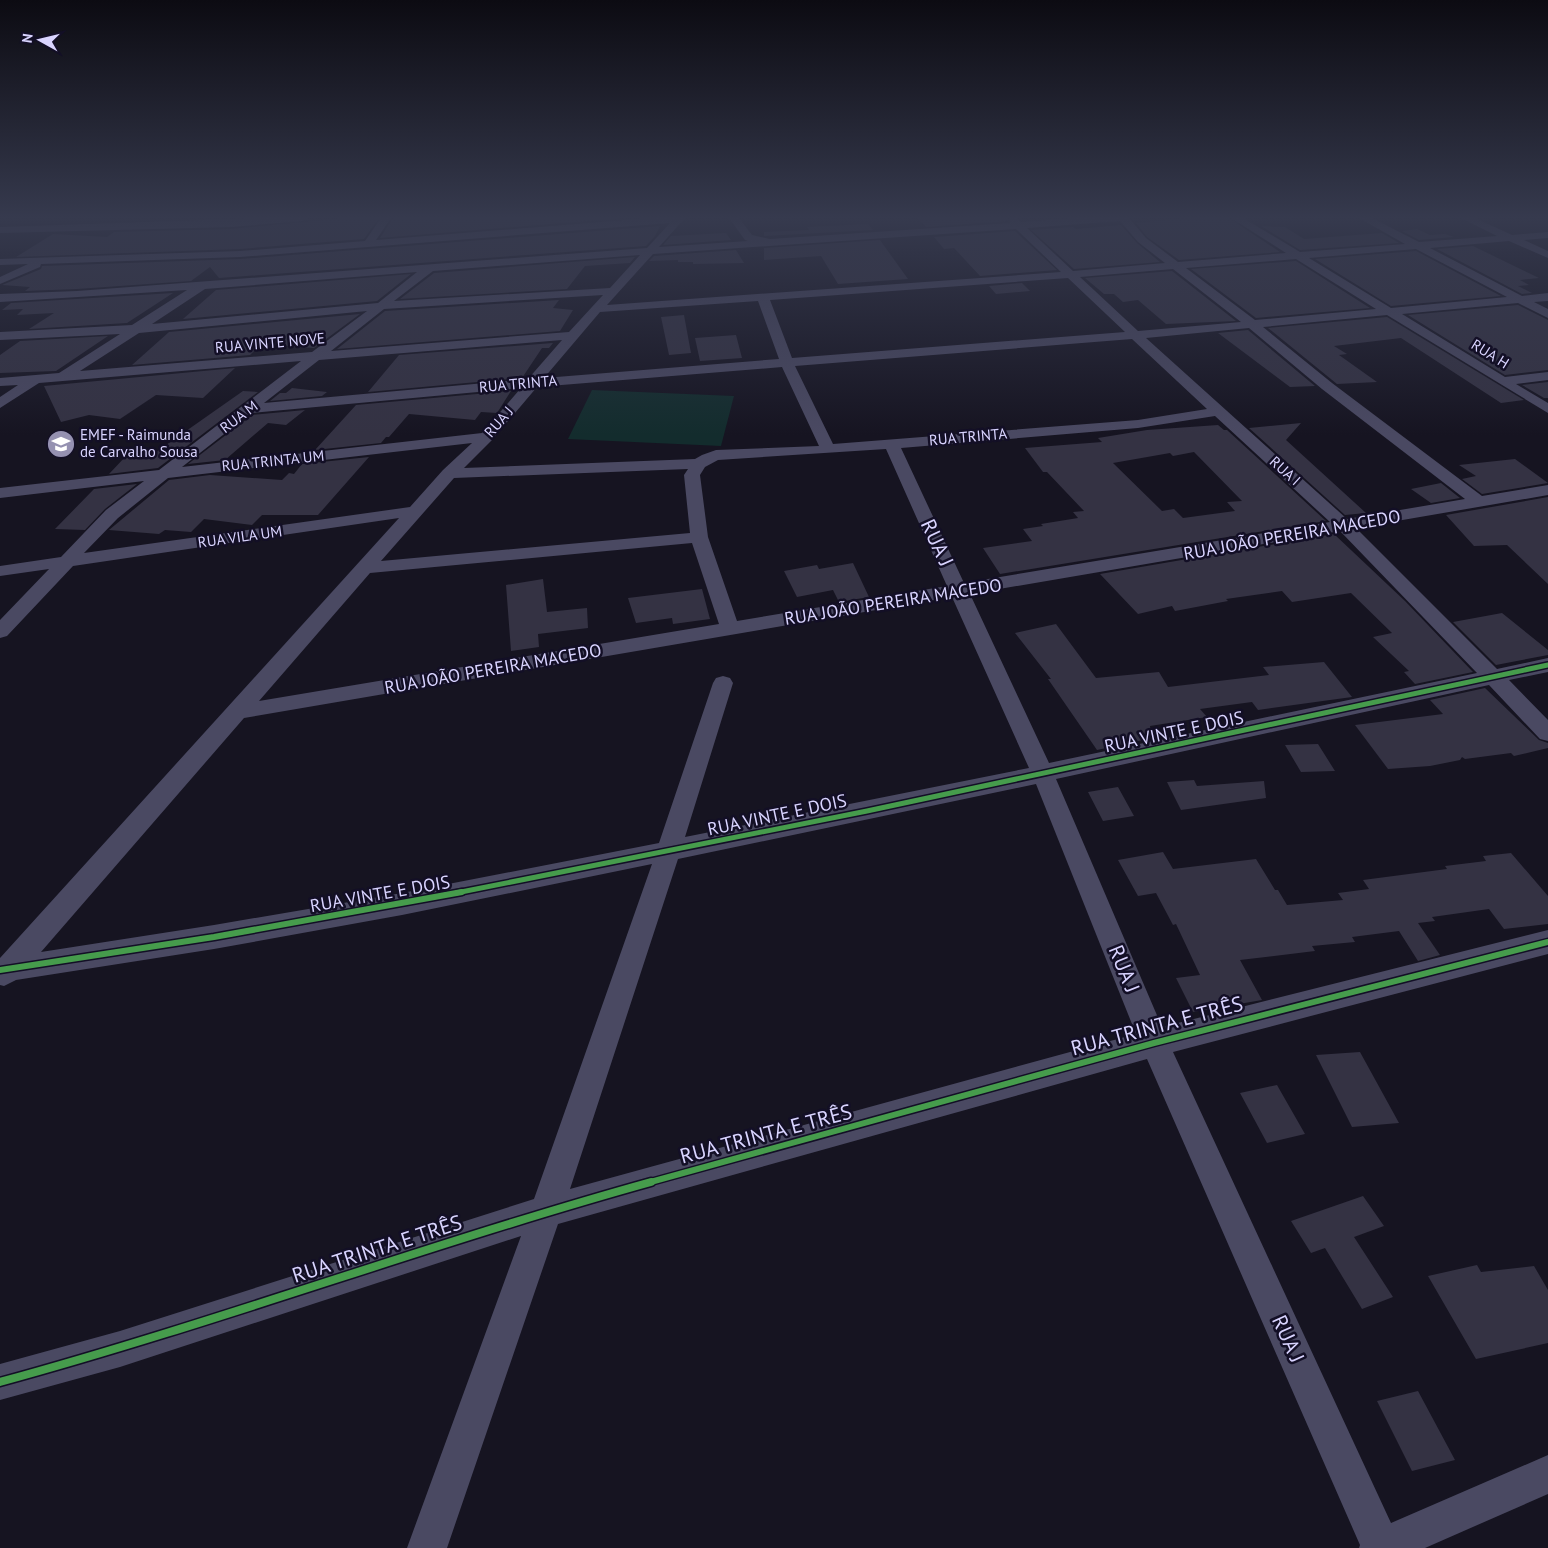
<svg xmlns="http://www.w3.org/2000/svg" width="1548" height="1548" viewBox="0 0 1548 1548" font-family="'PT Sans',sans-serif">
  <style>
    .green { fill: #132c2d }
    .building { fill: #343243; fill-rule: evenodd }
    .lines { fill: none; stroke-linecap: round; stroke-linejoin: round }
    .street { fill: #4a4962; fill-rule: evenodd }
    .cycleway-far2-casing { stroke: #130f26; stroke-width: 8 }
    .cycleway-far1-casing { stroke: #130f26; stroke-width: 9 }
    .cycleway-casing { stroke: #130f26; stroke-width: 11 }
    .cycleway-far2 { stroke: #469c4c; stroke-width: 5 }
    .cycleway-far1 { stroke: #469c4c; stroke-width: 6 }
    .cycleway { stroke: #469c4c; stroke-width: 8 }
    .labels { text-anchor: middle; stroke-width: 5; stroke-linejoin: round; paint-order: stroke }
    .far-street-label { font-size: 15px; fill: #d9d4ff; stroke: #130f26 }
    .far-poi-label { font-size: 15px; fill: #d9d4ff; stroke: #130f26; text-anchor: start }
    .street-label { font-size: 18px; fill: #d9d4ff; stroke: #130f26 }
    .near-street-label { font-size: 21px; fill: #d9d4ff; stroke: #130f26 }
  </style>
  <rect width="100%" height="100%" fill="#161421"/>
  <!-- green -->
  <path class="green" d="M592 390 734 396 721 446 568 439Z"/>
  <!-- building -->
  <path class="building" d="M345 218H379L364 239 240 249 16 257 53 234 107 237 114 232 231 229Z
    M393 218H624L380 238Z
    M918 218H1007L1008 221 926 227Z
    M1189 218H1229L1280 252 1179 260 1147 237 1136 223Z
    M868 224 873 230 764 236V232L809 230 807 227Z
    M1121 225 1137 243 1160 262 1074 269 1031 230 1073 227 1076 229Z
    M660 226 655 236 646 246 219 278 210 267 191 281 77 289 25 291 30 287 2 285 41 269 42 266 240 259Z
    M1261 226 1285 227 1304 239 1382 233 1399 243 1300 250Z
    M1417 229 1430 235 1445 234 1454 237 1419 240 1402 231Z
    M1015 231 1057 270 980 276 954 248 944 249 934 237Z
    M726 233 731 240 663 245 671 236Z
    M880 240 908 279 838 284 821 256 764 260V248Z
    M1473 246 1539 278 1520 280 1529 285 1518 286 1532 293 1522 294 1437 249Z
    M736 250 744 263 693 264V262H678V260L649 261 654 256Z
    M1416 251 1501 296 1391 306 1315 259Z
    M635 257 630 263 585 266 567 289 400 299 434 273Z
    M1296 261 1370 308 1256 318 1191 269Z
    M1172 271 1236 321 1166 324 1138 300 1123 302 1114 294H1104L1085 278Z
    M411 274 377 301 183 319 216 290Z
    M1022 283 1030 291 996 294 989 286Z
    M173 293 127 323 29 329 54 313 17 315 23 309 2 310 11 303Z
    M559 300 553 308 573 310 560 331 337 349 385 311Z
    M1518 305 1548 320V370L1505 375 1408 315Z
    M360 314 314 348 261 344 250 355 132 365 169 332Z
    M684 315 691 353 669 355 661 317Z
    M1387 317 1524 400 1501 403 1401 338 1334 346 1347 354 1339 355 1377 382 1337 384 1268 328Z
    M1248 330 1315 386 1290 387 1218 333Z
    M736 335 742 358 700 361 695 338Z
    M108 336 56 371 0 373V355L20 341Z
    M553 343 549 348H542L522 378 368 392 399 355Z
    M235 368 203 398 156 395 120 419 89 415 61 422 44 386Z
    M1548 382V398H1544L1522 385Z
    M292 388 327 392 322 396 270 401 280 393H286Z
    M243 391 258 392 158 468 109 474 126 456 149 457Z
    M511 391 497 413 481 412 475 420 409 414 389 437H386L381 443 315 450 356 405Z
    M305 410 286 425 268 423 225 460 188 464 252 415Z
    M1301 423 1286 440 1366 513 1345 515 1249 428Z
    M1218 425 1224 430H1227L1326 521 1000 574 983 548 1032 541 1023 529 1043 526 1041 524 1078 518 1073 512 1084 511 1047 472H1043L1025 448 1102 442 1098 438 1147 430ZM1194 452 1242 501 1227 502 1235 511 1183 518 1174 509 1162 511 1113 463 1170 453 1173 456Z
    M369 457 318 515H262L252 525 204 519 191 532 165 530 159 534 109 530 169 480 210 475 282 480 289 473 294 474 302 464Z
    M1515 459 1548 483 1482 494 1462 479 1476 476 1459 465Z
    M1441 483 1460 498 1431 503 1411 489Z
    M137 484 105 509 85 530 55 529 94 489Z
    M1548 497V584L1507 545 1474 546 1446 515Z
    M1334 534 1405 601 1473 672 1415 684 1404 672 1409 671 1373 637 1392 633 1351 593 1292 602 1282 591 1226 599 1228 601 1175 611 1172 606 1138 614 1100 574Z
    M853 563 869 597 839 602 833 590 797 597 784 571 817 565 819 569Z
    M543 579 547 612 587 608 588 628 538 634 539 647 511 651 506 585Z
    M702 589 710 619 673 624 672 618 636 623 628 598Z
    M1502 613 1548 650V655L1496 665 1453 622Z
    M1056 624 1096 678 1159 672 1168 687 1269 675 1263 667 1324 662 1352 697 1258 710 1252 702 1200 709 1207 717 1150 726 1152 738 1097 750 1048 679H1051L1015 633Z
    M1485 688 1539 740 1548 743V748L1514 756 1511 753 1465 759 1462 757 1460 760 1430 766 1388 769 1355 725 1443 714 1430 700Z
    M1318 744 1335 771 1301 772 1285 745Z
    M1194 780 1197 786 1264 781 1266 798 1181 810 1167 782Z
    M1118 787 1134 816 1103 821 1088 792Z
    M1163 852 1173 869 1256 859 1275 890H1278L1287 905 1343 900 1338 893 1369 889 1363 880 1447 869 1445 866 1486 861 1483 856 1511 853 1548 896V924L1504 929 1489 909 1432 917 1435 921 1418 923 1440 955 1418 961 1399 931 1352 937 1355 942 1312 946 1315 951 1240 960 1262 1000 1193 1012 1176 978 1200 975 1176 924 1173 925 1156 893 1138 896 1118 860Z
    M1360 1052 1399 1123 1352 1127 1316 1055Z
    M1277 1085 1305 1134 1267 1143 1240 1093Z
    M1363 1196 1384 1226 1354 1237 1393 1297 1362 1309 1325 1248 1311 1253 1291 1221Z
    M1477 1265 1481 1272 1534 1266 1548 1290V1343L1476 1359 1428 1276Z
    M1418 1391 1455 1460 1412 1471 1377 1401Z"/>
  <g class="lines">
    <!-- street -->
    <path class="street" d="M263 218H308L303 221 231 227 0 233V227Z
      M381 218H391L376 240 651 218H685L659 247 748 241 745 240 729 218H739L752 235 770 239 1010 223 1009 218H1017L1021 222 1077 218H1129L1146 238 1178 262 1286 253 1231 218H1243L1300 252 1405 244 1359 218H1372L1419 242 1497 236 1461 218H1475L1512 235 1548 232V238L1524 240 1548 251V258L1509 241 1430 248 1522 296 1548 293V301L1534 302 1548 309V318L1518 303 1402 314 1505 377 1548 372V380L1516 384 1548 403V413L1387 315 1263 327 1332 383 1482 496 1548 485V495L1356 528 1497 669 1548 658V672L1509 680 1548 720V741L1540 739 1489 685 1056 779 1162 1027 1548 930V954L1173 1052 1391 1523 1548 1455V1494L1425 1548H1359L1360 1545 1147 1059 558 1224 447 1548H407L521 1236 120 1367 0 1400V1364L120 1331 534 1199 652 864 402 915 214 949 16 980 4 986 0 985V958L399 518 73 566 7 636 0 638V620L49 569 0 576V566L61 557 106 510 144 481 0 498V488L159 470 301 361 39 383 0 408V397L18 385 0 386V378L59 373 120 334 0 340V332L132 325 187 290 0 302V294L77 291 647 248 670 223 240 257 41 264 40 267 0 284V277L28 264 0 265V259L240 251 365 241ZM1120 221 1138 242 1165 263 1073 271 1027 228ZM1016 229 1061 272 607 305 653 254ZM1416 249 1507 297 1391 308 1309 258ZM640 255 610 288 394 301 433 271ZM1296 259 1376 309 1255 320 1186 268ZM1173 269 1241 322 1138 331 1080 277ZM417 272 378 303 152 324 205 289ZM1068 278 1125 332 792 358 770 300ZM603 295 569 332 331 351 384 309ZM758 301 779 359 544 378 600 312ZM367 311 312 352 80 371 139 333ZM1249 328 1322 389 1465 499 1347 519 1146 338ZM1132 339 1207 409 1138 420 833 444 795 366ZM562 340 528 379 264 403 319 360ZM782 367 819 446 716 450 702 455 695 459 464 468 492 440 537 387ZM521 388 482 433 182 467 251 413ZM1215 416 1330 522 964 583 901 448 1138 428ZM472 443 443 470 410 507 84 553 118 518 168 478ZM886 449 947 586 737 621 708 537 700 475 705 467 718 460ZM688 469 684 475 690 533 381 561 454 478ZM1340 531 1477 673 1049 763 970 594ZM692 543 719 624 259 701 370 573ZM952 597 1029 768 685 837 733 683 730 678 723 676 716 678 713 683 659 843 402 893 214 925 41 952 244 718ZM1036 784 1136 1034 570 1189 678 859Z"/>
    <defs>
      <path id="cycleway-far2" d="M456 893 867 811 1548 665"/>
      <path id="cycleway-far1" d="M0 970 214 937 462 892
        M647 1183 1154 1043 1548 942"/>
      <path id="cycleway" d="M0 1382C219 1322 432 1243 651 1182"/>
    </defs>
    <!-- cycleway-far2 casing -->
    <use href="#cycleway-far2" class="cycleway-far2-casing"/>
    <!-- cycleway-far1 casing -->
    <use href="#cycleway-far1" class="cycleway-far1-casing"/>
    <!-- cycleway casing -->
    <use href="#cycleway" class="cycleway-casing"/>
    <!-- cycleway-far2 -->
    <use href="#cycleway-far2" class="cycleway-far2"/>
    <!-- cycleway-far1 -->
    <use href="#cycleway-far1" class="cycleway-far1"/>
    <!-- cycleway -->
    <use href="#cycleway" class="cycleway"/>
  </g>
  <!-- sky -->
  <linearGradient id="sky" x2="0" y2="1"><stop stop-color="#0c0b12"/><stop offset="0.5" stop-color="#363a4e"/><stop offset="1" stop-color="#363a4e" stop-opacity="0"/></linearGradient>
  <rect width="1548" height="435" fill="url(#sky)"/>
  <!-- icons -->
  <defs>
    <symbol id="school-disc" viewBox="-11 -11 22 22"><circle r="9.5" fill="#9591b1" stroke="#130f26"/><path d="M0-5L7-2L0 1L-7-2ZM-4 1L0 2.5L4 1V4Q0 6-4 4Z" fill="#fff"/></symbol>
  </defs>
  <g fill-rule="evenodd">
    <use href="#school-disc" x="45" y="428" width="32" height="32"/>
  </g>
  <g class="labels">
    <!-- far-street labels -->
    <g class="far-street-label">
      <text transform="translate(270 343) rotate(-5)" y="5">RUA VINTE NOVE</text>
      <text transform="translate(1490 354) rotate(32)" y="5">RUA H</text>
      <text transform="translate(518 384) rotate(-5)" y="5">RUA TRINTA</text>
      <text transform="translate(239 417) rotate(-37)" y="5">RUA M</text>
      <text transform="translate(499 422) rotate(-49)" y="5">RUA J</text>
      <text transform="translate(968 437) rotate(-5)" y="5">RUA TRINTA</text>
      <text transform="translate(273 461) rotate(-6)" y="5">RUA TRINTA UM</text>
      <text transform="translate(1285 471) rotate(42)" y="5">RUA I</text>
      <text transform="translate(240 537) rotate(-8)" y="5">RUA VILA UM</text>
    </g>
    <!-- far-poi labels -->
    <g class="far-poi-label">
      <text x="80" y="440">EMEF - Raimunda<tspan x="80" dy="17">de Carvalho Sousa</tspan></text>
    </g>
    <!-- street labels -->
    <g class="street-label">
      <text transform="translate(1292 535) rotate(-10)" y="6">RUA JOÃO PEREIRA MACEDO</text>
      <text transform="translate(893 602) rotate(-9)" y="6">RUA JOÃO PEREIRA MACEDO</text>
      <text transform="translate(493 669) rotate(-10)" y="6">RUA JOÃO PEREIRA MACEDO</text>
      <text transform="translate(1174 732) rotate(-12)" y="6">RUA VINTE E DOIS</text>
      <text transform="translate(777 815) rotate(-12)" y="6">RUA VINTE E DOIS</text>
      <text transform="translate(380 894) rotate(-10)" y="6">RUA VINTE E DOIS</text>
    </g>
    <!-- near-street labels -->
    <g class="near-street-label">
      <text transform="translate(937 543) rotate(65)" y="7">RUA J</text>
      <text transform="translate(1124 969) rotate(68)" y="7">RUA J</text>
      <text transform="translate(1157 1026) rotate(-15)" y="7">RUA TRINTA E TRÊS</text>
      <text transform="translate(766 1134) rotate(-15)" y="7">RUA TRINTA E TRÊS</text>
      <text transform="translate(377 1249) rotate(-18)" y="7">RUA TRINTA E TRÊS</text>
      <text transform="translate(1288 1339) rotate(66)" y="7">RUA J</text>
    </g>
  </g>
  <!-- north arrow -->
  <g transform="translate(40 40) rotate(278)" stroke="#130f26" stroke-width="4" paint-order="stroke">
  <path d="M0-4L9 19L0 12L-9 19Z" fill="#d9d4ff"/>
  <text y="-8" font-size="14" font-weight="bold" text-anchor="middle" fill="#d9d4ff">N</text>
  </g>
</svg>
